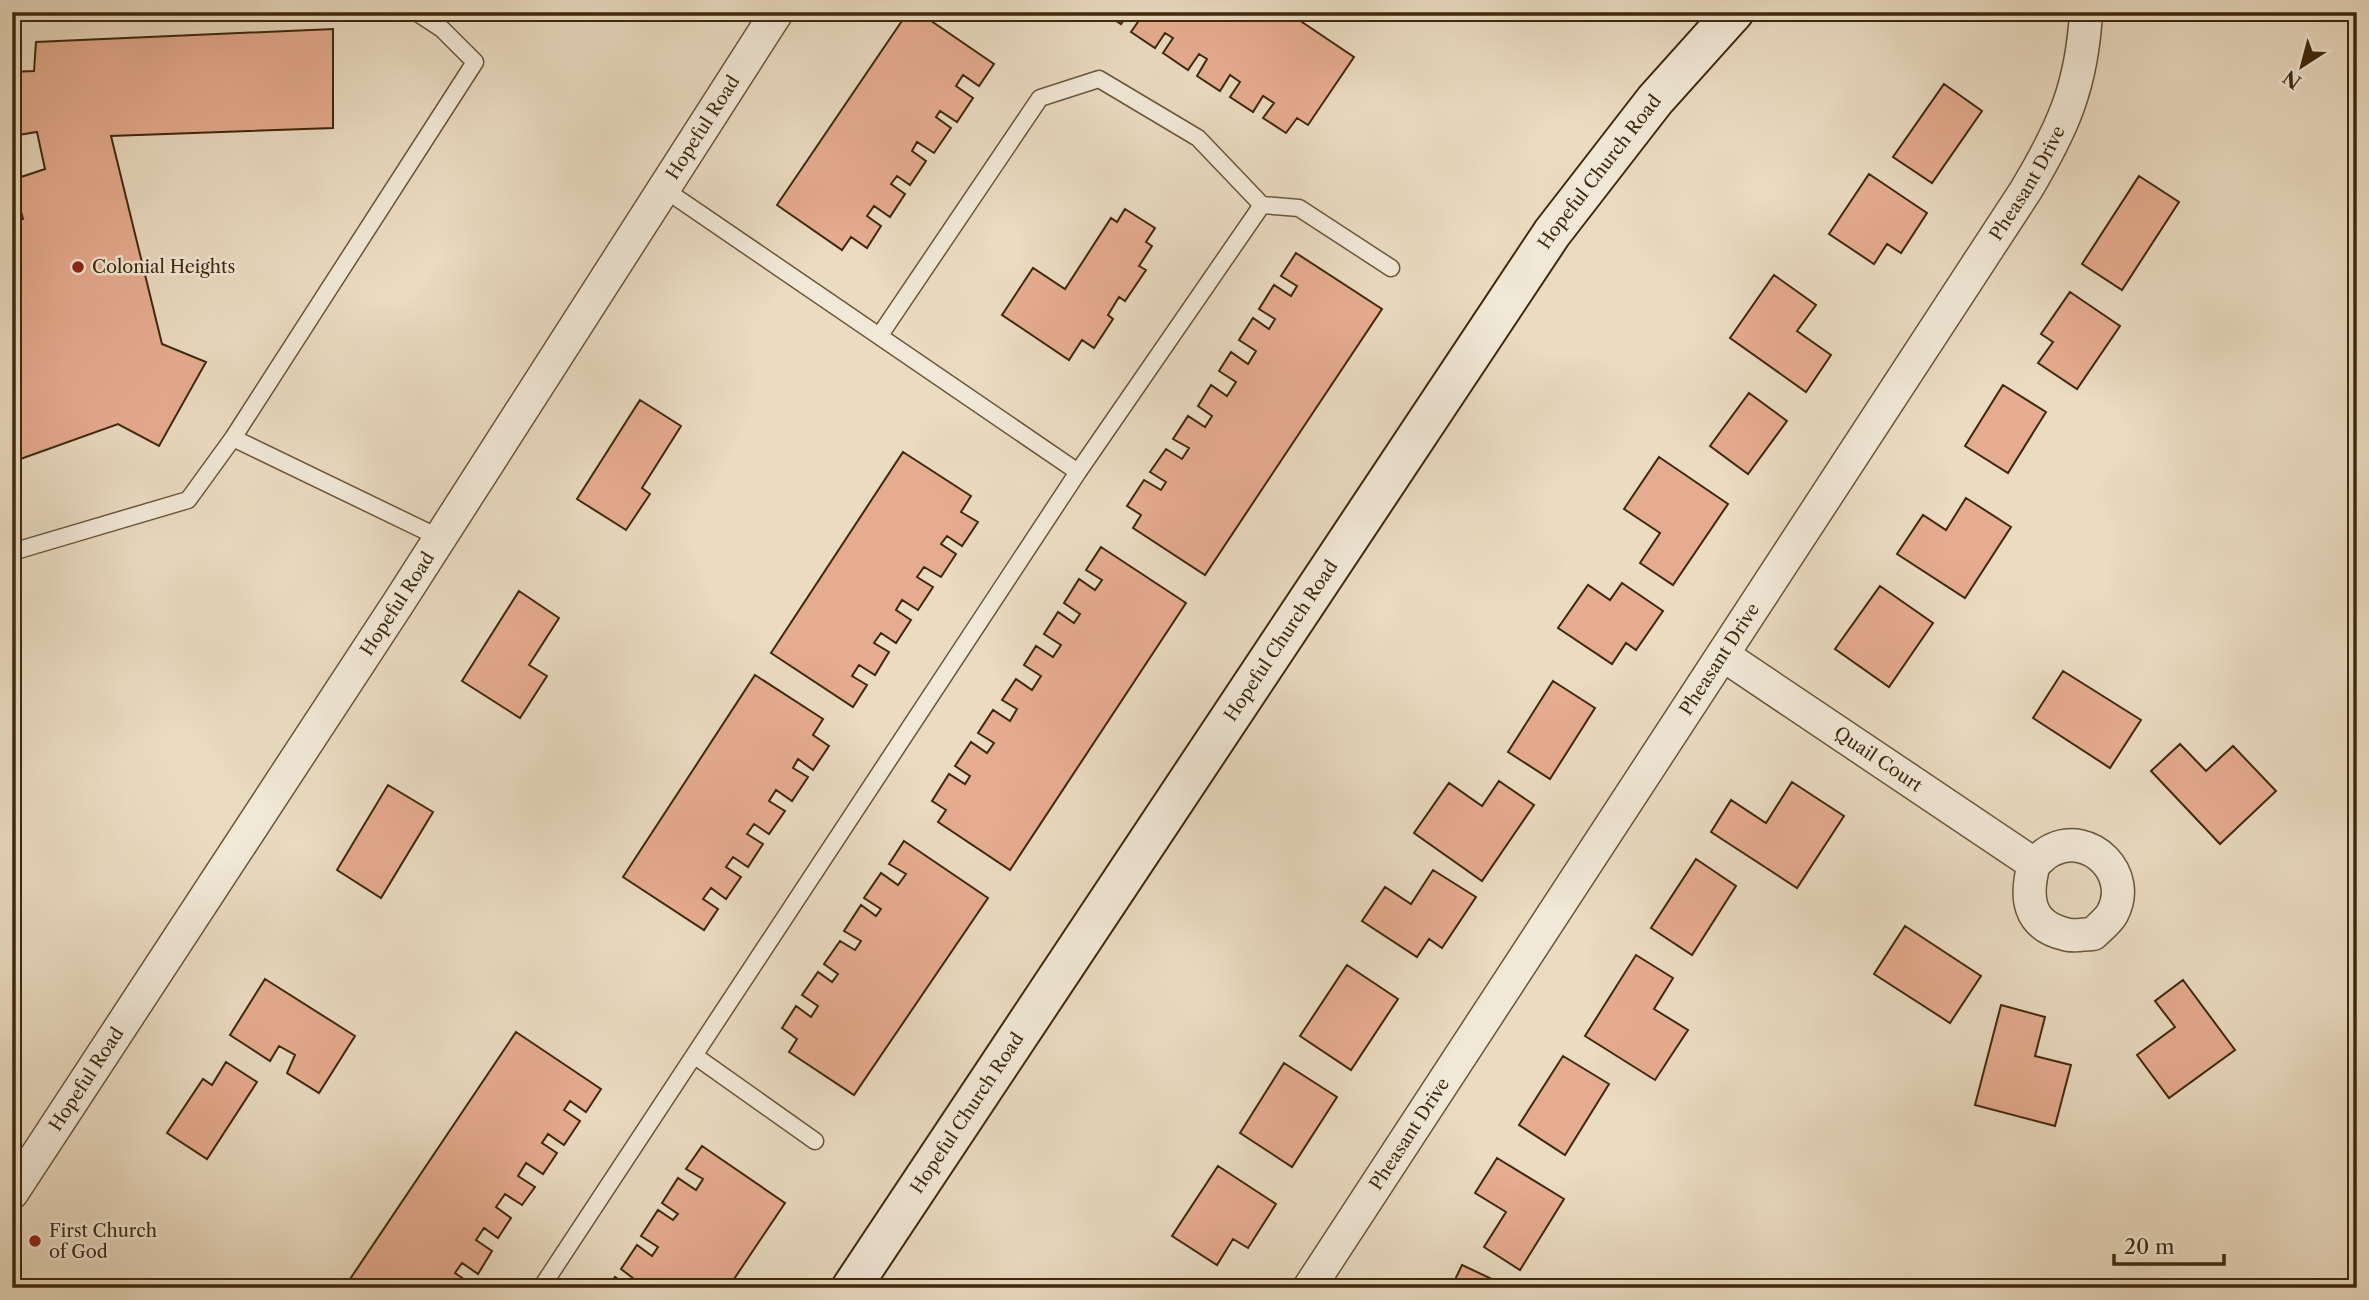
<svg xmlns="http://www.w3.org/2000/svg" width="2369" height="1300" viewBox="0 0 2369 1300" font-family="'Libre Caslon Text',serif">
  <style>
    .building { fill: #e6ac8f; stroke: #3e290c; stroke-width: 2 }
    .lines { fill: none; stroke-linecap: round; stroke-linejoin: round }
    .service-casing { stroke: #695639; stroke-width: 19 }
    .minor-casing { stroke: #695639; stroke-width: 35 }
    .secondary-casing { stroke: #3e290c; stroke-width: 42 }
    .service { stroke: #f1e8d7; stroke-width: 16 }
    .minor { stroke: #f1e8d7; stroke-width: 32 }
    .secondary { stroke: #f1e8d7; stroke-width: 38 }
    .poi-dot { fill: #8f2418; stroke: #f1e8d7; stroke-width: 2.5 }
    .labels { text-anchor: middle; stroke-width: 5; stroke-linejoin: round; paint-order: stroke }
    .street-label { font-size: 18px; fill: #3e290c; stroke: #f1e8d7 }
    .poi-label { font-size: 18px; fill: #3e290c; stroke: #f1e8d7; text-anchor: start }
  </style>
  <rect width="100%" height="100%" fill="#eadbc1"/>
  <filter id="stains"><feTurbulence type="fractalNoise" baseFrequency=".00286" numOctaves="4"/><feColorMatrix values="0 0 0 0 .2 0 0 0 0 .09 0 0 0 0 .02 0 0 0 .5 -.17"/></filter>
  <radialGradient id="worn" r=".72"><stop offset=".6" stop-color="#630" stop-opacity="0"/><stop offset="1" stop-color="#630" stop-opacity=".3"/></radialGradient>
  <!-- building -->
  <path class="building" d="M908 12H918L994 64 979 86 963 75 956 86 973 98 957 122 940 111 936 117 951 128 934 153 917 142 912 151 926 161 910 185 897 176 891 184 905 194 890 217 874 206 867 216 881 226 867 248 851 237 842 250 777 205Z
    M1103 12H1129L1121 24Z
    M1136 12H1287L1354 57 1308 125 1297 118 1286 133 1263 118 1274 103 1263 96 1253 112 1230 97 1240 82 1230 75 1220 91 1197 76 1207 59 1199 54 1188 70 1163 53 1173 38 1165 33 1155 48 1131 32 1142 16Z
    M1422 12H1496L1422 15Z
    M333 29V128L111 136 162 344 206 362 159 446 118 424 12 462V325L15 324 12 311V223L23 219 12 180 45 169 37 132 12 136V72L34 71 36 42Z
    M1944 84 1982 111 1932 183 1893 157Z
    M1869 174 1927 213 1901 253 1887 244 1874 264 1829 234Z
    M2139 176 2179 202 2122 290 2082 264Z
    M1125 209 1155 228 1146 242 1152 246 1139 266 1146 270 1125 301 1119 297 1108 315 1113 319 1094 348 1082 340 1069 360 1002 315 1033 268 1065 289 1111 218 1117 222Z
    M1296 253 1382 309 1205 575 1133 528 1141 515 1127 506 1144 480 1161 490 1166 482 1150 472 1166 449 1182 459 1189 448 1173 439 1188 416 1205 427 1212 416 1198 406 1211 385 1227 396 1236 382 1219 371 1231 352 1248 364 1256 351 1239 340 1253 318 1269 329 1275 319 1259 309 1274 285 1291 296 1297 286 1281 276Z
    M1774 275 1816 305 1797 331 1831 355 1806 392 1730 338Z
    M2070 292 2120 326 2077 389 2038 363 2053 342 2041 334Z
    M2003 385 2046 412 2008 473 1965 446Z
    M1749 393 1787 421 1748 474 1710 446Z
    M640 400 681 426 642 488 650 494 626 530 577 499Z
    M903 452 971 496 961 512 978 522 962 546 947 536 941 544 956 554 941 577 924 567 917 577 933 587 918 610 902 600 896 610 911 620 896 643 881 633 874 643 889 652 875 675 859 665 852 676 867 685 853 707 771 653Z
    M1659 457 1728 504 1673 585 1640 563 1660 533 1624 509Z
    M1966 498 2011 527 1965 598 1897 554 1923 515 1946 530Z
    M1101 547 1186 603 1010 870 938 822 946 810 932 801 949 774 965 784 970 776 955 766 971 742 987 753 994 743 978 733 993 710 1010 721 1017 709 1002 700 1016 679 1032 690 1041 676 1024 665 1036 646 1053 657 1061 645 1044 634 1058 612 1074 623 1080 614 1064 603 1079 579 1095 590 1102 580 1086 570Z
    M1622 583 1663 611 1636 650 1626 643 1612 664 1558 628 1588 585 1610 600Z
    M1880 586 1933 623 1889 687 1835 649Z
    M519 591 559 618 529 665 547 676 520 718 462 681Z
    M2063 671 2141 720 2110 768 2033 718Z
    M755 675 823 719 813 735 829 746 813 770 798 759 793 768 808 777 792 801 776 790 769 801 785 811 769 834 754 824 747 834 763 844 748 867 733 857 726 867 741 877 726 899 711 888 703 899 718 909 704 930 623 877Z
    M1553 681 1595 708 1550 779 1508 752Z
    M2180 744 2206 771 2233 746 2276 791 2220 844 2151 771Z
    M1499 781 1534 805 1482 881 1414 833 1449 783 1482 806Z
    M1792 782 1844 816 1797 888 1711 832 1731 800 1766 823Z
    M388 785 433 812 381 898 337 870Z
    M904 841 988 898 854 1095 789 1052 797 1039 782 1028 796 1006 811 1017 818 1006 802 995 818 972 832 982 838 974 824 964 840 941 855 950 861 941 844 931 861 905 876 916 881 909 864 898 881 873 898 885 906 874 889 864Z
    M1696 859 1736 886 1692 955 1651 928Z
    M1433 870 1476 897 1442 948 1429 939 1417 957 1362 921 1385 887 1411 904Z
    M1905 926 1981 976 1950 1023 1874 974Z
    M1636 955 1673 978 1654 1009 1688 1030 1655 1080 1585 1036Z
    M1347 965 1398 999 1351 1070 1300 1036Z
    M265 979 355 1036 319 1093 287 1073 295 1055 279 1046 270 1061 230 1035Z
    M2183 980 2235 1050 2169 1098 2137 1055 2175 1027 2155 1001Z
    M2001 1005 2045 1017 2035 1056 2071 1065 2055 1126 1975 1105Z
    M516 1032 601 1089 586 1112 570 1101 564 1110 580 1121 564 1145 548 1134 542 1143 557 1153 543 1174 526 1163 518 1176 535 1187 522 1205 505 1194 496 1207 511 1218 498 1238 484 1228 476 1240 492 1251 478 1274 462 1263 455 1273 471 1284 468 1288H344Z
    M1563 1056 1609 1084 1565 1155 1519 1125Z
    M226 1062 257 1082 207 1159 167 1133 203 1079 212 1085Z
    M1284 1063 1337 1097 1292 1167 1240 1133Z
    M702 1146 785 1203 728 1288H608L615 1277 629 1287 634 1279 621 1269 637 1245 652 1256 658 1247 641 1236 658 1210 673 1220 678 1214 662 1203 678 1178 696 1190 703 1179 686 1169Z
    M1497 1158 1564 1199 1520 1270 1484 1247 1506 1212 1475 1193Z
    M1218 1166 1276 1204 1248 1248 1233 1239 1217 1265 1172 1236Z
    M1462 1265 1494 1280 1491 1288H1451Z"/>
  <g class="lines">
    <defs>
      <path id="service" d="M664 189 1078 472 1262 205 1198 138 1099 79 1040 98 880 335
        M1262 205 1299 208 1391 268
        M233 438 440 538
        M12 552 188 500 233 438 475 62 442 29 416 12
        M695 1056 815 1141
        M541 1288 1078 472"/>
      <g id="minor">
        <path id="s1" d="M1723 655 2034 864C2025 896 2027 925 2065 934 2073 937 2084 934 2093 934 2099 928 2108 921 2112 914 2134 874 2090 831 2052 850 2045 853 2040 859 2034 864"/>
        <path id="s2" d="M12 1193 399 602 777 12"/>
        <path id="s3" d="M1309 1288 2026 190C2063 128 2082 86 2086 12"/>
      </g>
      <g id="secondary">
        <path id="s4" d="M851 1288 1552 233 1655 100 1734 12"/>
      </g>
    </defs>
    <!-- service casing -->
    <use href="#service" class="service-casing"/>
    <!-- minor casing -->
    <use href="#minor" class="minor-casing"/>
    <!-- secondary casing -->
    <use href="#secondary" class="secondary-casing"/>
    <!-- service -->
    <use href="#service" class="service"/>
    <!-- minor -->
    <use href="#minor" class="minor"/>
    <!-- secondary -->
    <use href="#secondary" class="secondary"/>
  </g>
  <!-- markers -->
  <g class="poi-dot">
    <circle cx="78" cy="267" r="7"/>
    <circle cx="35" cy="1241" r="7"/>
  </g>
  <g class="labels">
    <!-- street labels -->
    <g class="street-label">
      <text dy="6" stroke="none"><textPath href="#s2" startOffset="1270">Hopeful Road</textPath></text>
      <text dy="6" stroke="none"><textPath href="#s4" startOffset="1344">Hopeful Church Road</textPath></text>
      <text dy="6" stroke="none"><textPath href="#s3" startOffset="1318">Pheasant Drive</textPath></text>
      <text dy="6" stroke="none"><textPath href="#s2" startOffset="704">Hopeful Road</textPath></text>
      <text dy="6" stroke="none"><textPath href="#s4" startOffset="777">Hopeful Church Road</textPath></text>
      <text dy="6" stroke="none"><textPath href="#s3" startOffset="751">Pheasant Drive</textPath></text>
      <text dy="6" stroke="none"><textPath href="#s1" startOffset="187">Quail Court</textPath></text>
      <text dy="6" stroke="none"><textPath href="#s2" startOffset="136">Hopeful Road</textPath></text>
      <text dy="6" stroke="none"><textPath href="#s4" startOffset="210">Hopeful Church Road</textPath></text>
      <text dy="6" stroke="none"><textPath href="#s3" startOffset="184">Pheasant Drive</textPath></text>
    </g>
    <!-- poi labels -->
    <g class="poi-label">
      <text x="92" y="273">Colonial Heights</text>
      <text x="49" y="1237">First Church<tspan x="49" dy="21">of God</tspan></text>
    </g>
  </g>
  <!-- margin -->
  <rect width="2369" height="1300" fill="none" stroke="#eadbc1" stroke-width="42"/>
  <rect x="14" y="14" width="2341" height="1272" fill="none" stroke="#3e290c" stroke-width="3.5"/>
  <rect x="21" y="21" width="2327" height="1258" fill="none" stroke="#3e290c" stroke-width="2"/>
  <!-- north arrow -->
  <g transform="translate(2302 66) rotate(216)" stroke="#f1e8d7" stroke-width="5" paint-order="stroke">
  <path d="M0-5L12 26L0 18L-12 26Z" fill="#3e290c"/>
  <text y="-10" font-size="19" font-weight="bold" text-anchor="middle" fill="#3e290c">N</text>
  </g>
  <!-- scale -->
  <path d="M2114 1254v10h110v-10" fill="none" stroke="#3e290c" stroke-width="3.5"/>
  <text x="2124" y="1254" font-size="21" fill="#3e290c" stroke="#f1e8d7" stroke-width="5" paint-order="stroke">20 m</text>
  <rect width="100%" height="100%" filter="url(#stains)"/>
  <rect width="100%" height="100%" fill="url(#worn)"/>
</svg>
